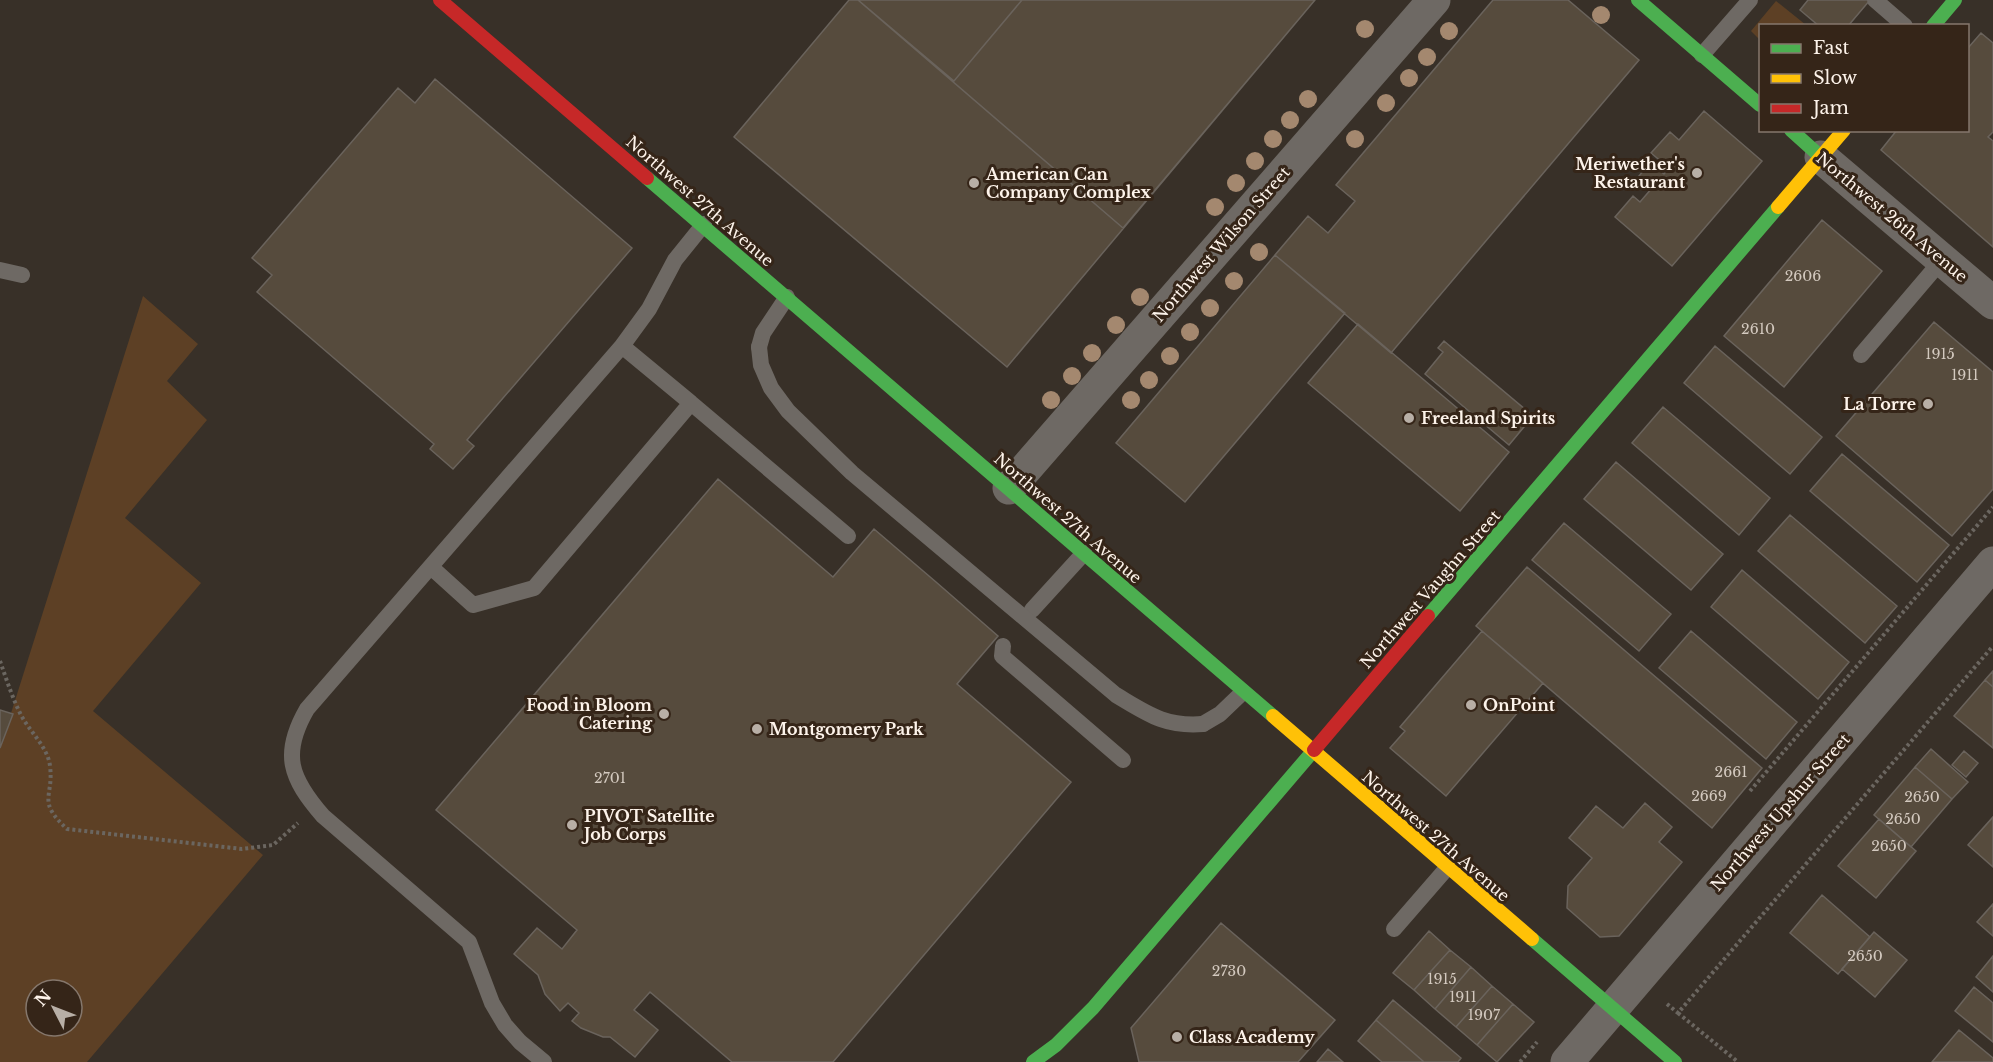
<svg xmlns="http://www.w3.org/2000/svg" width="1993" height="1062" viewBox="0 0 1993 1062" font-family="'Libre Baskerville',serif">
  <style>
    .green { fill: #5d4025; fill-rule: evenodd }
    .building { fill: #564b3d; stroke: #6a635c; stroke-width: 1.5 }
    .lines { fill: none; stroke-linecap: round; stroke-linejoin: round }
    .path { stroke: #6b6660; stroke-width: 4; stroke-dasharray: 3 3; stroke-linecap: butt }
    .lane { stroke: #6e6964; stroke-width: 16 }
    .street { stroke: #6e6964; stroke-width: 33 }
    .fast { stroke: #4caf50; stroke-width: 14 }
    .slow { stroke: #ffc107; stroke-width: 14 }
    .jam { stroke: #c62828; stroke-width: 14 }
    .lane-bridge { stroke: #6e6964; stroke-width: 16 }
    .tree { fill: #a4886f }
    .poi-dot { fill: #b8afa6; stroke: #352518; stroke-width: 2 }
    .labels { text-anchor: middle; stroke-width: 6; stroke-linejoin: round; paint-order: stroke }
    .number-label { font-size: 14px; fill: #d3c9bf }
    .poi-label { font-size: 16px; font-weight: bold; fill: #fdf3ea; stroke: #352518; text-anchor: start }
    .street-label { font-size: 16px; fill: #fdf3ea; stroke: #352518 }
  </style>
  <rect width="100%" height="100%" fill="#383028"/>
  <!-- green -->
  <path class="green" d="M1776 1 1806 25 1760 26V40L1751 31Z
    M143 296 198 344 167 381 207 420 125 518 201 583 93 711 263 855 87 1062H0V748ZM36 990H72V1026H36Z"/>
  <!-- building -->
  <path class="building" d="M849 0H858L954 81 1022 0H1315L1007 367 734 137Z
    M858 0H1315L1123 228Z
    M1493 0H1568L1639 60 1391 353 1275 255 1308 216 1328 233 1355 201 1336 185Z
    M1808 0H1870L1848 26H1819L1800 10Z
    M1981 33 1993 43V132L1988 137 1993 141V247L1881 150 1897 130H1968V48Z
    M435 79 632 248 467 440 474 446 453 469 430 449 434 444 257 292 272 275 252 258 398 88 415 103Z
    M1704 111 1762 161 1672 266 1615 217 1633 196 1640 202 1652 188 1639 176 1650 163 1664 174 1669 168 1651 153 1670 132 1679 140Z
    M1822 220 1882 271 1784 387 1724 336Z
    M1275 255 1345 313 1185 502 1116 443Z
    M1934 322 1993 372V489L1952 536 1836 436Z
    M1358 324 1509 452 1460 511 1308 383Z
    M1444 341 1533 416 1509 445 1425 374 1443 352 1438 348Z
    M1715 346 1822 437 1790 474 1684 383Z
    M1663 407 1770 498 1739 535 1632 443Z
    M1842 454 1949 545 1917 582 1810 491Z
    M1616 462 1723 554 1691 590 1584 499Z
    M718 479 833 577 874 529 936 582 998 636 957 684 1071 782 833 1062H732L650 992 634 1010 658 1030 635 1057 610 1037H603L581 1028 572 1021 579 1013 568 1003 560 1011 545 994 538 975 514 954 537 928 562 949 577 930 436 810Z
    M1790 515 1897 606 1865 643 1758 551Z
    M1564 523 1671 614 1639 651 1532 560Z
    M1527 567 1762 768 1712 828 1476 626Z
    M1742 570 1849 662 1818 699 1711 607Z
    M1482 631 1543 683 1446 796 1390 748 1405 731 1400 727Z
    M1691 631 1797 722 1766 759 1659 668Z
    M1993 671V687L1985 680Z
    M1985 680 1993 687V748L1954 716Z
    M0 710 13 714 0 748Z
    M1931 749 1968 782 1952 799 1915 767Z
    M1964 751 1978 763 1966 777 1952 765Z
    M1915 767 1952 799 1911 847 1874 815Z
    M1645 803 1672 827 1659 842 1682 862 1619 936 1600 937 1567 908 1568 886 1592 858 1569 838 1596 806 1623 828Z
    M1993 817V867L1968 845Z
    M1879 819 1916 851 1876 898 1838 866Z
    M1822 895 1870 937 1838 974 1790 933Z
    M1993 904V936L1977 922Z
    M1221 923 1335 1020 1298 1062H1139L1131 1028Z
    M1429 931 1450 950 1414 990 1393 973Z
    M1874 932 1907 960 1875 997 1842 969Z
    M1450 950 1471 967 1435 1009 1414 990Z
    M1993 956V992L1976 977Z
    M1471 967 1492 986 1456 1027 1435 1009Z
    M1492 986 1513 1004 1477 1045 1456 1027Z
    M1974 987 1993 1003V1042L1955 1011Z
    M1393 1000 1461 1058 1458 1062H1424L1376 1020Z
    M1513 1004 1534 1022 1497 1062 1477 1045Z
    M1376 1020 1424 1062H1382L1358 1041Z
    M1959 1030 1993 1058V1062H1932Z
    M1328 1049 1343 1062H1317Z"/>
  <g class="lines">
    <!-- path -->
    <path class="path" d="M0 661C6 678 12 697 20 713 28 730 48 747 50 766 54 798 36 800 67 829L242 849 273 845 298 823
      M1750 791 1993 507
      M1667 1004 1678 1013 1993 646
      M1678 1013 1738 1062
      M1520 1062 1537 1042"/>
    <!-- lane -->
    <path class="lane" d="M1875 0 1905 26
      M1702 55 1750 0
      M0 270 22 275
      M759 347 763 333 787 297
      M1861 355 1942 260
      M691 403 848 536
      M431 567 473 605 534 588 691 403 622 346
      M1032 610 1084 553
      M1003 646 1002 656 1123 760
      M1203 724 1220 714 1243 692
      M1394 929 1447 868
      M544 1062 520 1042 505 1025 492 1003 469 942 323 816C290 778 281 754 307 709L622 346 649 309 675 260 704 224"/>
    <!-- street -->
    <path class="street" d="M1821 157 1993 303
      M1009 488 1434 0
      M1567 1062 1993 563"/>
    <!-- fast -->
    <path class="fast" d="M1638 0 1760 105
      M1933 26 1955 0
      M1791 130 1821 157
      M647 178 1273 716
      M1428 616 1778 207
      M1532 939 1675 1062
      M1033 1062 1056 1045 1093 1008 1314 750"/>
    <!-- slow -->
    <path class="slow" d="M1778 207 1844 130
      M1273 716 1532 939"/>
    <!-- jam -->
    <path class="jam" d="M440 0 647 178
      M1314 750 1428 616"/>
    <!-- lane-bridge -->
    <path class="lane-bridge" d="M759 347 761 365 771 388 788 411 852 473 1116 695C1148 714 1165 727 1203 724"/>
  </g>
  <!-- trees -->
  <g class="tree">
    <circle cx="1601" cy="15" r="9"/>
    <circle cx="1365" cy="29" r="9"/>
    <circle cx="1449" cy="31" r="9"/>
    <circle cx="1427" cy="57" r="9"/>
    <circle cx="1409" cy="78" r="9"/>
    <circle cx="1308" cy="99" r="9"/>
    <circle cx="1386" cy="103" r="9"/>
    <circle cx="1290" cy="120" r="9"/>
    <circle cx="1273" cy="139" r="9"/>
    <circle cx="1355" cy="139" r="9"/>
    <circle cx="1255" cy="161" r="9"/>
    <circle cx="1236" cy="183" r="9"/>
    <circle cx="1215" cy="207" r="9"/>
    <circle cx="1259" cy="252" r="9"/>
    <circle cx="1234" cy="281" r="9"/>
    <circle cx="1140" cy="297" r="9"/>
    <circle cx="1210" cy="308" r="9"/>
    <circle cx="1116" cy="325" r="9"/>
    <circle cx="1190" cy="332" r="9"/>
    <circle cx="1092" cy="353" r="9"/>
    <circle cx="1170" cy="356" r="9"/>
    <circle cx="1072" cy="376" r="9"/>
    <circle cx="1149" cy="380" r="9"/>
    <circle cx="1051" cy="400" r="9"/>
    <circle cx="1131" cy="400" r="9"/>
  </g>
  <!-- markers -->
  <g class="poi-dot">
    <circle cx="1697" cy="173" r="6"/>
    <circle cx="974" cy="183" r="6"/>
    <circle cx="1928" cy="404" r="6"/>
    <circle cx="1409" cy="418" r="6"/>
    <circle cx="1471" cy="705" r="6"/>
    <circle cx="664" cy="714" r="6"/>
    <circle cx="757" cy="729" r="6"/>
    <circle cx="572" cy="825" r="6"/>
    <circle cx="1177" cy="1037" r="6"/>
  </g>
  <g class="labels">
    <!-- number labels -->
    <g class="number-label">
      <text x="1803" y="281">2606</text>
      <text x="1758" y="334">2610</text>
      <text x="1940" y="359">1915</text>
      <text x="1965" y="380">1911</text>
      <text x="1731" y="777">2661</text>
      <text x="610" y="783">2701</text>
      <text x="1709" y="801">2669</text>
      <text x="1922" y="802">2650</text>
      <text x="1903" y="824">2650</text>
      <text x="1889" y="851">2650</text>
      <text x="1865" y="961">2650</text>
      <text x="1229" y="976">2730</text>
      <text x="1442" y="984">1915</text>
      <text x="1463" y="1002">1911</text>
      <text x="1484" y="1020">1907</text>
    </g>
    <!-- poi labels -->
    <g class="poi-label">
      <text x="1685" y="170" text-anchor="end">Meriwether's<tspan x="1685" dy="18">Restaurant</tspan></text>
      <text x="986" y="180">American Can<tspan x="986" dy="18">Company Complex</tspan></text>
      <text x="1916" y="410" text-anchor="end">La Torre</text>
      <text x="1421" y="424">Freeland Spirits</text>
      <text x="652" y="711" text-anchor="end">Food in Bloom<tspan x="652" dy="18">Catering</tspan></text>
      <text x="1483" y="711">OnPoint</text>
      <text x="769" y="735">Montgomery Park</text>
      <text x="584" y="822">PIVOT Satellite<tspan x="584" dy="18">Job Corps</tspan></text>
      <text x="1189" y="1043">Class Academy</text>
    </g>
    <!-- street labels -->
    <g class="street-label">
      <text transform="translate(700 201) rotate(41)" y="6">Northwest 27th Avenue</text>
      <text transform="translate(1892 217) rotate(40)" y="6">Northwest 26th Avenue</text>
      <text transform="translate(1221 244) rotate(-49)" y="6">Northwest Wilson Street</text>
      <text transform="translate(1068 518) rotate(41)" y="6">Northwest 27th Avenue</text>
      <text transform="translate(1430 589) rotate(-49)" y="6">Northwest Vaughn Street</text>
      <text transform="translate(1780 812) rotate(-49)" y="6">Northwest Upshur Street</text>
      <text transform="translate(1436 836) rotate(41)" y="6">Northwest 27th Avenue</text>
    </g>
  </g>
  <!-- legend -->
  <rect x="1759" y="24" width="210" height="108" fill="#352518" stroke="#85776c" stroke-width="1.5"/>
  <rect x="1771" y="44" width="30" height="9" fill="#4caf50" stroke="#85776c" stroke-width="1.5"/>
  <text x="1813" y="54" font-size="18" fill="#fdf3ea">Fast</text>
  <rect x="1771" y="74" width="30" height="9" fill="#ffc107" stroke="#85776c" stroke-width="1.5"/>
  <text x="1813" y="84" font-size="18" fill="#fdf3ea">Slow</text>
  <rect x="1771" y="104" width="30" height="9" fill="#c62828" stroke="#85776c" stroke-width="1.5"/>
  <text x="1813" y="114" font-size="18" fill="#fdf3ea">Jam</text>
  <!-- north arrow -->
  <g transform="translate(54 1008) rotate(312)"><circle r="28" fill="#352518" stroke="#85776c" stroke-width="1.5"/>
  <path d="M0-4.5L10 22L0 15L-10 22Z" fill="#b8afa6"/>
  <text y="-9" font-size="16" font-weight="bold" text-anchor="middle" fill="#fdf3ea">N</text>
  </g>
</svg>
